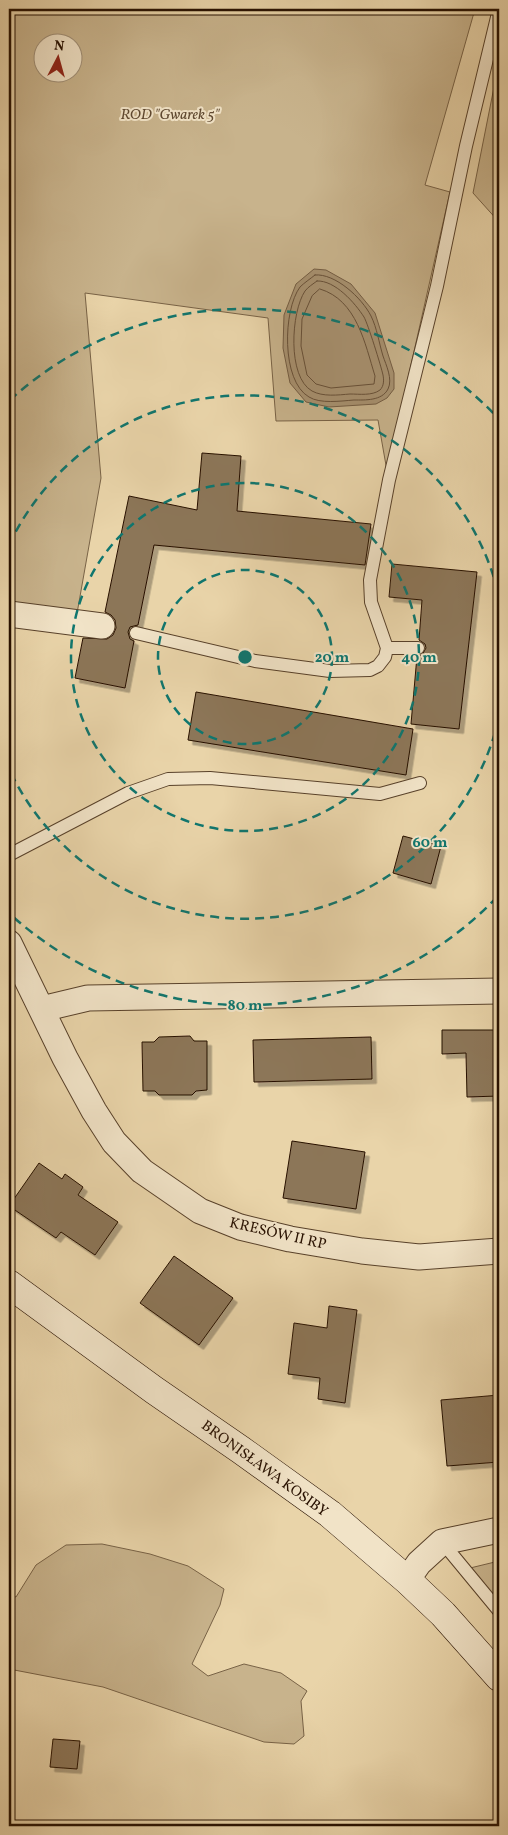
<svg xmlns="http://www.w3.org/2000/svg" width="508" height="1835" viewBox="0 0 508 1835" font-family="Vollkorn,serif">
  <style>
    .green { fill: #c8b38c; stroke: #786246; fill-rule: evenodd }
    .water { fill: #a79170; stroke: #745d43 }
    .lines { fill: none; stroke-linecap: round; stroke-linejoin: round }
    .shore { stroke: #675038; stroke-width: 1 }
    .building { fill: #8c7658; stroke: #271000; filter: url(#shadow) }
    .lane-casing { stroke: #58412a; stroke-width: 14 }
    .street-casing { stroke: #58412a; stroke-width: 27 }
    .secondary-casing { stroke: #271000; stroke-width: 29 }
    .lane { stroke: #f1e3c7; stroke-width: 12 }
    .street { stroke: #f1e3c7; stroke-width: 25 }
    .secondary { stroke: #f1e3c7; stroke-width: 28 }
    .ring { fill: none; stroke: #0f766e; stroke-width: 2.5; stroke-dasharray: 9 6 }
    .labels { text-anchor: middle; stroke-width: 4; stroke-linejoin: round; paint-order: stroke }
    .park-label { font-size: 15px; font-style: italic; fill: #5f4931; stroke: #f1e3c7 }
    .street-label { font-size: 15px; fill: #271000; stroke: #f1e3c7 }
    .centre { fill: #0f766e; stroke: #f1e3c7; stroke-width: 2.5 }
    .ring-label { font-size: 15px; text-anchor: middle; font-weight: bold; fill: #0f766e; stroke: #f1e3c7; stroke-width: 4; stroke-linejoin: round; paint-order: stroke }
  </style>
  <defs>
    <filter id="shadow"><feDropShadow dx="4.5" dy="4.5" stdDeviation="0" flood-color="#0004"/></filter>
  </defs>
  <rect width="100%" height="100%" fill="#e9d4a9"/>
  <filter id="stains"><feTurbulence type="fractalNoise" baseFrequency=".004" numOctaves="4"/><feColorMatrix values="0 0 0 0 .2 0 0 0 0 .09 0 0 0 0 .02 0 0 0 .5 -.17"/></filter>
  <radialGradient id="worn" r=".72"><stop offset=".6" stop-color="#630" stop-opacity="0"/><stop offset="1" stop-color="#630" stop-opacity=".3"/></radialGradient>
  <!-- green -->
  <path class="green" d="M9 9H475L425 185 450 192 387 471 378 420 276 421 268 318 85 293 101 478 76 619 9 609ZM42 42H72V72H42Z
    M499 62V222L473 193Z
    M102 1544 150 1554 188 1566 224 1589 220 1605 192 1664 208 1676 244 1664 281 1673 307 1691 301 1701 304 1736 294 1744 264 1742 103 1687 9 1669V1595L16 1597 36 1565 66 1545Z
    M499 1561V1603L466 1569Z"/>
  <!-- water -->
  <path class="water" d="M314 269 326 270 351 284 375 313 394 373V389L387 398 376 404 329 407 306 402 290 383 283 348 284 315 296 284Z"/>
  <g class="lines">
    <!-- shore -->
    <path class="shore" d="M315 275C335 273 362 298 371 316 377 328 379 343 383 356 386 365 393 379 388 389 382 401 365 400 354 400 341 401 320 404 309 397 281 381 283 310 300 287 304 283 310 279 315 275Z
      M317 281C335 280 355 303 364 317 368 324 381 366 383 375 384 380 384 386 380 390 372 396 359 394 350 394 338 395 323 397 312 391 287 377 291 312 305 291 308 287 313 284 317 281Z
      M320 289C357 300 365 344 375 376L374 384 331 388 316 384 307 375 301 346 302 319 312 296Z"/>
  </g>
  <!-- building -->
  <path class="building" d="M202 453 241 456 237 511 371 524 365 565 154 545 138 625 130 627 128 632 130 639 134 641 125 688 75 678 83 638 107 639 113 635 116 628 115 620 111 615 105 612 129 496 197 510Z
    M392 564 477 572 459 729 411 724 417 656 422 655 426 648 425 644 419 640 422 600 389 597Z
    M196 692 413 729 406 775 188 740Z
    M403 836 441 846 431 884 393 873Z
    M442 1030H499V1096L467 1097 466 1053 442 1054Z
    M190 1036 194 1041H207V1090L196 1091 192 1095H159L155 1091H143L142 1042H154L159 1037Z
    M371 1037 372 1079 254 1082 253 1040Z
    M292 1141 365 1152 356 1209 283 1198Z
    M39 1163 62 1179 65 1174 83 1187 78 1195 118 1222 95 1255 61 1232 56 1238 9 1206Z
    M174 1256 233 1298 199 1345 140 1303Z
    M329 1306 357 1310 345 1403 318 1399 320 1378 288 1374 294 1323 327 1328Z
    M499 1395V1462L447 1466 441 1400Z
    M53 1739 80 1741 77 1769 50 1767Z"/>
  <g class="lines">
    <defs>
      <path id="lane" d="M136 633 255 661 330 671 370 670 378 666 385 657 387 648H418
        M387 648 371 602 370 580 389 480 437 286 466 146 499 9
        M9 855 128 793 168 779 210 778 380 794 420 783
        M442 1542 499 1611"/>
      <path id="street" d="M9 614 102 626
        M9 943 65 1058 94 1111 114 1142 142 1171 200 1211 240 1227 290 1239 362 1251 419 1257 499 1251
        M42 1009 88 998 499 991
        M407 1580 419 1563 442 1542 499 1530"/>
      <path id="secondary" d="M9 1284 154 1390 241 1450 330 1514 407 1580 443 1614 499 1677"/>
    </defs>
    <!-- lane casing -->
    <use href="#lane" class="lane-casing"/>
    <!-- street casing -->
    <use href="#street" class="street-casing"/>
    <!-- secondary casing -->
    <use href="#secondary" class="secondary-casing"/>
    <!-- lane -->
    <use href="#lane" class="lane"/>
    <!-- street -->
    <use href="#street" class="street"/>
    <!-- secondary -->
    <use href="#secondary" class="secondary"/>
  </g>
  <!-- distance rings -->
  <g class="ring">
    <circle cx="245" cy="657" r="87"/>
    <circle cx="245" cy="657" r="174"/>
    <path d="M499 718A261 261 0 0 1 9 769M9 545A261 261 0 0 1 499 596"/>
    <path d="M497 897A348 348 0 0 1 10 914M10 400A348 348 0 0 1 497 417"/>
  </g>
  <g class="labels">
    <!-- park labels -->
    <g class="park-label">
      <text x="170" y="119">ROD "Gwarek 5"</text>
    </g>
    <!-- street labels -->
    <g class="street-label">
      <text transform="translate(278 1233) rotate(13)" y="5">KRESÓW II RP</text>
      <text transform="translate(265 1468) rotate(36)" y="5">BRONISŁAWA KOSIBY</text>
    </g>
  </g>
  <circle cx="245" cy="657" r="8" class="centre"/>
  <g class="ring-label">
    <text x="332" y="662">20 m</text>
    <text x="419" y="662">40 m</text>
    <text x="430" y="847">60 m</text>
    <text x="245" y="1010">80 m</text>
  </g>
  <!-- margin -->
  <rect width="508" height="1835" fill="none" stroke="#e9d4a9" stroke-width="30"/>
  <rect x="10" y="10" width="488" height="1815" fill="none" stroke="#271000" stroke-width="2.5"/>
  <rect x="15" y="15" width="478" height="1805" fill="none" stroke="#271000"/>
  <!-- north arrow -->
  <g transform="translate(58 58) rotate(6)"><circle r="24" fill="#f1e3c7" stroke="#a08f77"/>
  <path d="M0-4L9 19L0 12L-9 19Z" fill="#8f2418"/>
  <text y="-8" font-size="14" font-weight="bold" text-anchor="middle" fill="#271000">N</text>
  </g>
  <rect width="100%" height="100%" filter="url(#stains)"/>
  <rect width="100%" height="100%" fill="url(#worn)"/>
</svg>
